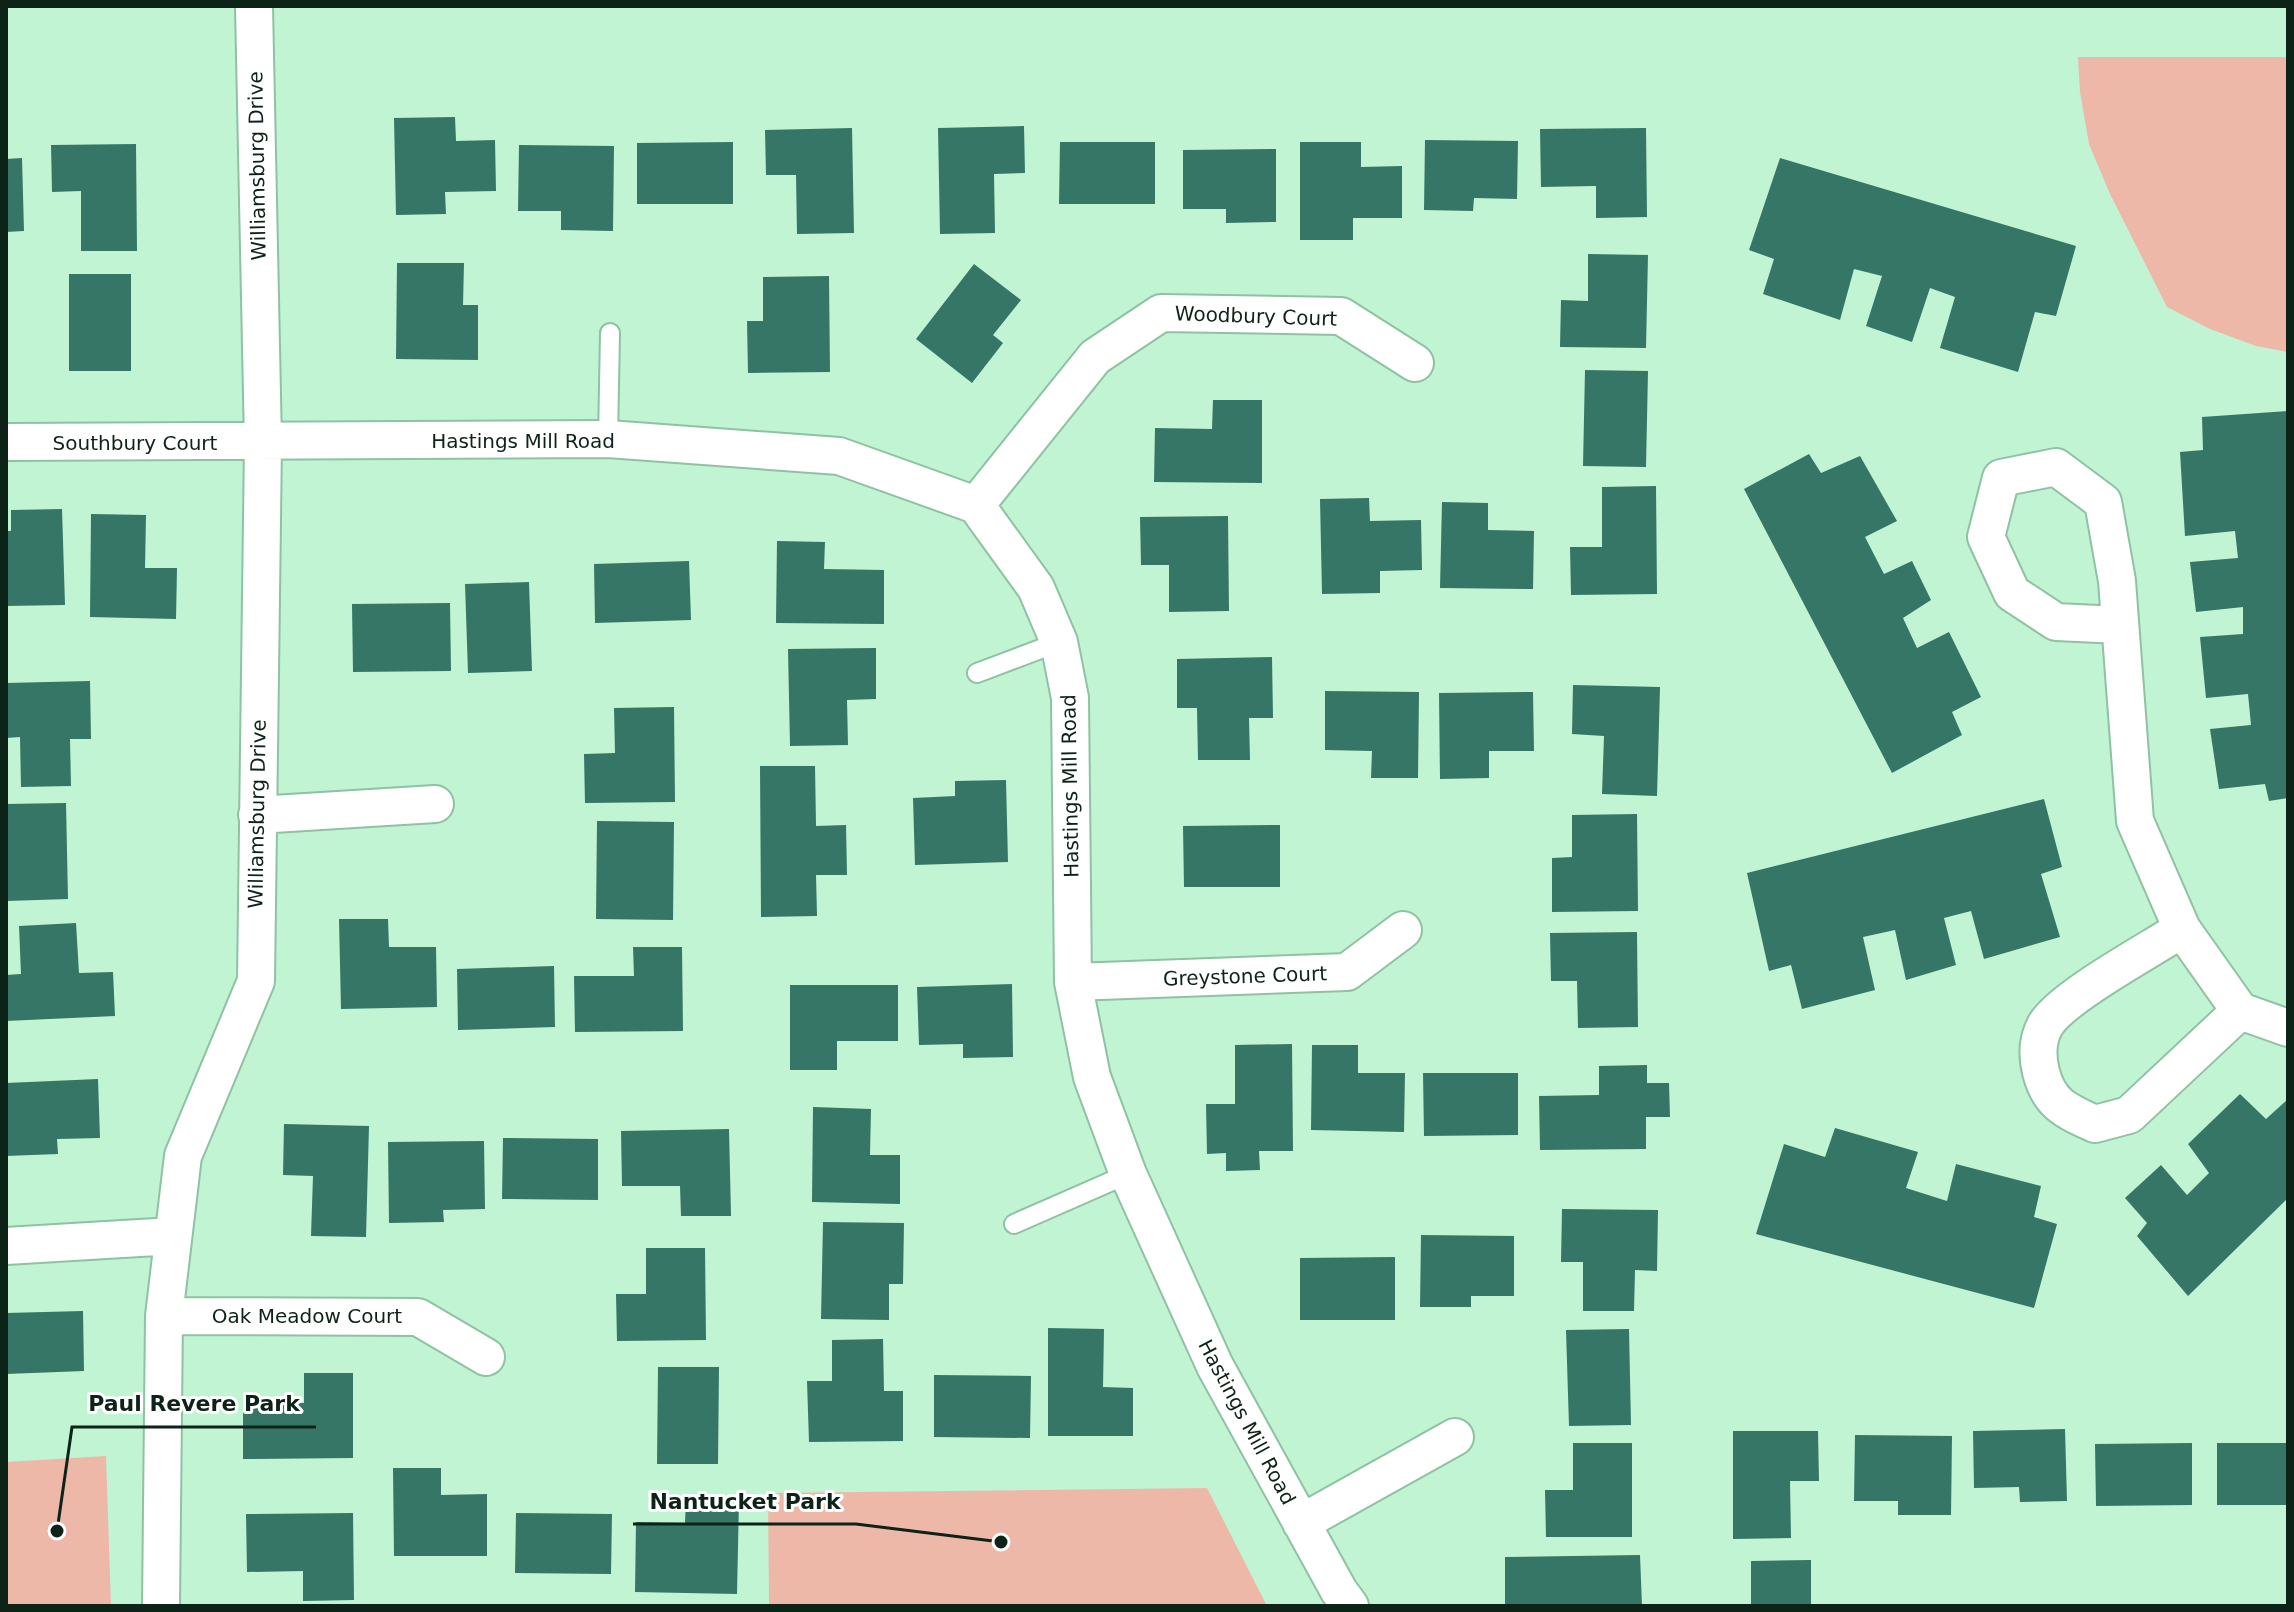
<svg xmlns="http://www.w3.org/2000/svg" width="2294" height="1612" viewBox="0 0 2294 1612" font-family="'DejaVu Sans',sans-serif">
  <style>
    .green { fill: #eeb8a9 }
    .building { fill: #357667 }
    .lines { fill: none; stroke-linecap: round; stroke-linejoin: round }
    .service-casing { stroke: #8fc2a2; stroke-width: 22 }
    .minor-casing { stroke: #8fc2a2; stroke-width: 40 }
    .service { stroke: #fff; stroke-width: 18 }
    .minor { stroke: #fff; stroke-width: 36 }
    .labels { text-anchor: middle; stroke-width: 6; stroke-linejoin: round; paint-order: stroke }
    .street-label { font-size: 20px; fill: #0e2317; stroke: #fff }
    .leader { fill: none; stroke: #0e2317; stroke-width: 3 }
    .callout-dot { fill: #0e2317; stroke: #fff; stroke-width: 3 }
    .callout-label { font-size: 22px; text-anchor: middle; font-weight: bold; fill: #0e2317; stroke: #fff; stroke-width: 6; stroke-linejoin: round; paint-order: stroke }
  </style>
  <rect width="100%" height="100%" fill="#c0f4d3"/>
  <!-- green -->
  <path class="green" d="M2078 57H2288V352L2256 346 2210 329 2167 307 2110 194 2089 144 2080 92Z
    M106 1456 111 1606H6V1462Z
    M1207 1488 1267 1606H769L768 1493Z"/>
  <!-- building -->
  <path class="building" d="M455 117 456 141 495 140 496 191 445 192 446 214 396 215 394 118Z
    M1024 126 1025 173 994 174 995 233 940 234 938 128Z
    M852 128 854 233 797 234 796 175H766L765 130Z
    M1646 128 1647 217 1596 218V186L1541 187 1540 129Z
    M1425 140 1518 141 1517 199 1474 198 1473 211 1424 210Z
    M733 142V204H637V143Z
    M1060 142H1155V204H1059Z
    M1300 142H1361V167L1402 166V218H1353V240H1300Z
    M136 144 137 251H81V191L52 192 51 145Z
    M519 145 614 146 613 231 561 230V211H518Z
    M1276 149V222L1226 223V209H1183V150Z
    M22 158 24 231 6 232V159Z
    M1780 158 2076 246 2056 316 2035 312 2018 372 1940 348 1955 297 1930 288 1912 342 1866 326 1882 276 1854 269 1840 320 1763 294 1774 259 1749 250Z
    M1588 254 1648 255 1646 348 1560 347 1561 300 1588 301Z
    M397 263H464L463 305H478V360L396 359Z
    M974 264 1021 300 993 335 1003 343 972 383 916 339Z
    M69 274H131V371H69Z
    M829 276 830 372 748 373 747 321H763V277Z
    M1585 370 1648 371 1646 467 1583 466Z
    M1213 400H1262V483L1154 482 1155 428 1212 429Z
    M2288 411V798L2269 801 2265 784 2219 789 2210 729 2251 725 2248 694 2206 698 2200 637 2243 634V607L2196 612 2190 562 2238 558 2235 531 2185 536 2180 452 2203 450 2202 417Z
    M1809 454 1821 473 1860 456 1897 521 1865 537 1884 574 1912 561 1931 600 1903 618 1917 648 1949 632 1981 697 1952 712 1962 735 1892 773 1744 489Z
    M1656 486 1657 594 1571 595 1570 547H1602V487Z
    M1369 498 1370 521 1421 520 1422 570 1380 571V593L1322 594 1320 499Z
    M1442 502 1488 503V530L1534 531 1533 589 1440 588Z
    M62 509 65 605 6 606V531H11V510Z
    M91 514 146 515 145 568H177L176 619 90 617Z
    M1228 516 1229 611 1169 612V565H1141L1140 517Z
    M777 541 825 542 824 569 884 570V624L776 623Z
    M689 561 691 620 595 623 594 564Z
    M529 582 532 671 468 673 465 584Z
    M450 603 451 671 353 672 352 604Z
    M876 648V699L847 700 848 745 790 746 788 649Z
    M1272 657 1273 718H1249L1250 760H1198L1197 708H1177V659Z
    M90 681 91 739H70L71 786 21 787 20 737 6 738V683Z
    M1573 685 1660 687 1657 796 1602 794 1604 736 1572 734Z
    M1325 691 1419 692 1418 778H1371L1372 751 1325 750Z
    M1533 692 1534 751H1489V778L1440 779 1439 693Z
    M674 707 675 802 585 803 584 754 615 753 614 708Z
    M760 766H815L816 826 846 825 847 875H816L817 916 761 917Z
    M1006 780 1008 862 915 865 913 798 955 796V781Z
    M2044 799 2062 867 2041 874 2060 937 1984 959 1971 911 1944 918 1956 965 1906 980 1895 930 1863 937 1875 990 1802 1009 1791 965 1769 971 1747 873Z
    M66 803 68 899 7 901 6 804Z
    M1637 814 1638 911 1552 912V858L1572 857V815Z
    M597 821 674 822 673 920 596 919Z
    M1280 825V887H1184L1183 826Z
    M339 919H388L389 947H436L437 1007 341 1009Z
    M76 923 79 973 113 972 115 1016 6 1021V975L21 974 19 926Z
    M1637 932 1638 1027 1578 1028 1577 981H1551L1550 933Z
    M633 947H682L683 1031 575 1032 574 976H634Z
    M554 966 555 1027 458 1030 457 969Z
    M1012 984 1013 1057 963 1058V1044L919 1045 917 987Z
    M790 985H898V1041H837V1070H790Z
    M1292 1044 1293 1151H1259L1260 1170 1226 1171V1153L1207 1154 1206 1104H1235V1045Z
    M1312 1045H1358V1073H1405L1404 1132 1311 1130Z
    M1647 1065V1083H1669L1670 1117H1646V1149L1540 1150 1539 1096 1599 1095V1066Z
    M1423 1073H1518V1135L1424 1136Z
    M98 1079 100 1138 57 1139 58 1154 6 1156V1083Z
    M2240 1094 2266 1119 2288 1099V1198L2188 1296 2137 1236 2147 1223 2125 1198 2161 1165 2187 1195 2209 1173 2188 1144Z
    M813 1107 871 1109 870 1155H900V1204L812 1202Z
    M284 1124 369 1126 366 1237 311 1236 313 1176 283 1175Z
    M1835 1128 1918 1152 1906 1188 1947 1201 1956 1164 2041 1186 2034 1217 2057 1224 2034 1308 1756 1234 1784 1144 1825 1157Z
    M729 1129 731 1216H681L680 1186H622L621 1131Z
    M503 1138 598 1139V1200L502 1199Z
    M484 1141 485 1209 443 1210 444 1222 389 1223 388 1142Z
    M1562 1209 1658 1210 1657 1271 1635 1270 1634 1311H1583V1262H1561Z
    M823 1222 904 1223 903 1284H889V1320L821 1319Z
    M1421 1235 1514 1236V1296H1471V1307H1420Z
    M646 1248H705L706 1340 617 1341 616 1294H646Z
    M1395 1257V1320H1300V1258Z
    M83 1311 84 1371 6 1374V1313Z
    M1048 1328 1104 1329 1103 1387 1133 1388V1436H1048Z
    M1629 1329 1631 1425 1569 1426 1566 1330Z
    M883 1339 884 1391H903V1441L809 1442 807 1381H832V1340Z
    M658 1367H719L718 1464H657Z
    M304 1373H353V1458L243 1459V1404L304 1403Z
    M934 1375 1031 1376 1030 1438 934 1437Z
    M2065 1429 2067 1501 2020 1502 2019 1487 1974 1488 1973 1431Z
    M1733 1431H1818L1819 1481H1790L1791 1538 1733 1539Z
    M1855 1435 1952 1436 1951 1515H1898V1501H1854Z
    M1573 1443H1632V1537H1546L1545 1490H1573Z
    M2192 1443V1505L2096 1506 2095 1444Z
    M2217 1443H2288V1505H2217Z
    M393 1468H441V1495L487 1494V1556H394Z
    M686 1499 739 1500 737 1594 635 1592 636 1522 685 1523Z
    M353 1513 354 1600 303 1601V1571L247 1572 246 1514Z
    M516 1513 612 1514 611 1574 515 1573Z
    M1640 1555 1642 1606H1505V1557Z
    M1811 1560V1606H1751V1561Z"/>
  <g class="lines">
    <defs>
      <path id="service" d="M608 439 610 333
        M977 673 1059 642
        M1014 1224 1128 1174"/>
      <path id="minor" d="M6 442 608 439 839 456 976 505 1036 588 1059 642 1070 698 1073 982 1092 1077 1128 1174 1215 1366 1339 1591 1350 1606
        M976 505 1095 357 1161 313 1341 316 1415 363
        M2120 625 2056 622 2012 593 1986 537 2001 478 2056 467 2103 502 2117 581 2135 821 2182 929 2240 1011 2288 1028
        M257 815 435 804
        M2182 929C2150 950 2064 996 2046 1024 2037 1039 2037 1056 2041 1072 2049 1104 2066 1111 2095 1124L2129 1115 2240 1011
        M1073 982 1347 972 1403 930
        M6 1246 173 1236
        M164 1316 418 1317 486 1357
        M1301 1523 1455 1437
        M161 1606 164 1316 183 1156 256 981 263 443 254 6"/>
    </defs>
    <!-- service casing -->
    <use href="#service" class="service-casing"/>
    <!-- minor casing -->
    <use href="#minor" class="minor-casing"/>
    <!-- service -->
    <use href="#service" class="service"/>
    <!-- minor -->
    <use href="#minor" class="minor"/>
  </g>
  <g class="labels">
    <!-- street labels -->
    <g class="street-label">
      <text transform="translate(257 166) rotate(-91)" y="7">Williamsburg Drive</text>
      <text transform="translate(1256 316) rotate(2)" y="7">Woodbury Court</text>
      <text x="523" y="448">Hastings Mill Road</text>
      <text x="135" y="450">Southbury Court</text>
      <text transform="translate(1070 786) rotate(-91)" y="7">Hastings Mill Road</text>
      <text transform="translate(257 814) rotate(-89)" y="7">Williamsburg Drive</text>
      <text transform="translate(1245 976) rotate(-2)" y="7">Greystone Court</text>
      <text x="307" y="1323">Oak Meadow Court</text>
      <text transform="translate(1247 1422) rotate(62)" y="7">Hastings Mill Road</text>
    </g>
  </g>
  <!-- callouts -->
  <path class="leader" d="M57 1531L72 1427H316M1001 1542L856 1524H633"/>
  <g class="callout-dot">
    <circle cx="57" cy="1531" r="8"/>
    <circle cx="1001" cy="1542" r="8"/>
  </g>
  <g class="callout-label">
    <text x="194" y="1411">Paul Revere Park</text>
    <text x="745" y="1509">Nantucket Park</text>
  </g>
  <!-- border -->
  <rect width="2294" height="1612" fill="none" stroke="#0e2317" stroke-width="16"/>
</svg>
